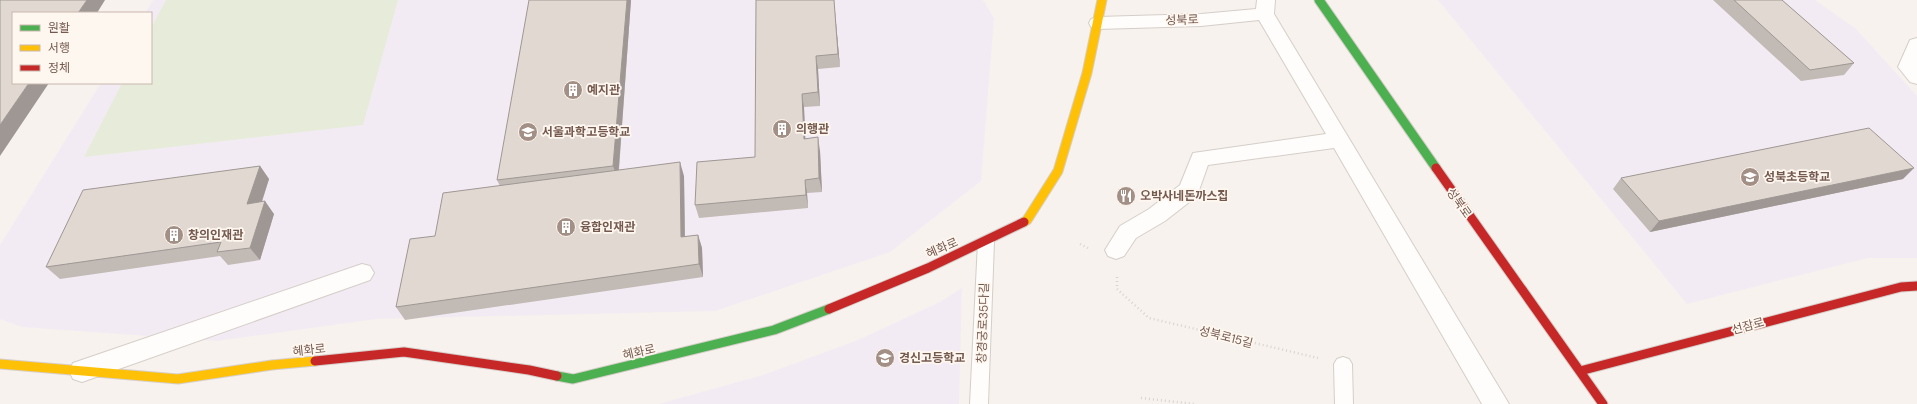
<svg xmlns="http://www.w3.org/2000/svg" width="1917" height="404" viewBox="0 0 1917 404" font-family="'DM Sans','Noto Sans KR',sans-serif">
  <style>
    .education { fill: #f3ebf3 }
    .green { fill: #e6ecd9 }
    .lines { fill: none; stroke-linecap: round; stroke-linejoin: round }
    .lane-casing { stroke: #d5cec8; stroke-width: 2 }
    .street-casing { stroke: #d5cec8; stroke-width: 2 }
    .fast-casing { stroke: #d6ceca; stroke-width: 11 }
    .slow-casing { stroke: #d6ceca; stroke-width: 11 }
    .jam-casing { stroke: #d6ceca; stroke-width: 11 }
    .path { stroke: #dad2cf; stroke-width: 2.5; stroke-dasharray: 1 3; stroke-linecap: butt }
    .lane { fill: #fefdfc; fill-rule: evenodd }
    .street { fill: #fefdfc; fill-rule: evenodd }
    .fast { stroke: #4caf50; stroke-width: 9 }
    .slow { stroke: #ffc107; stroke-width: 9 }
    .jam { stroke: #c62828; stroke-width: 9 }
    .wall { fill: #c2bab5 }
    .shaded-wall { fill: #9e9793 }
    .building { fill: #e1d8d2; stroke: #9e9793 }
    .labels { text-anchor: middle; stroke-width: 3.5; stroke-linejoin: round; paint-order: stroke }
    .street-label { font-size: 12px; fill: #74594e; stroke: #fef7f0 }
    .poi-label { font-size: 12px; font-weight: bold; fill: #74594e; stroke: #fef7f0; text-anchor: start }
  </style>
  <rect width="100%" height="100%" fill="#f7f2ed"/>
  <!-- education -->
  <path class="education" d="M153 0H983L994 18 981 181 890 252 715 311 376 319 217 341 22 327 0 319V245L101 83H151V13H145Z
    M1438 0H1815L1856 29 1917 96V258H1868L1687 304Z
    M962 288 959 404H659L763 375 858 340 940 302Z"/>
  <!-- green -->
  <path class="green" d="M166 0H398L363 125 84 157 122 83H151V28Z"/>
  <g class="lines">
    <defs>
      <path id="lane" d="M986 236 991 238 994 242 988 404H970L978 242 981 238Z
        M1343 357 1349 359 1352 364 1353 404H1335L1334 364 1337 359Z"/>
      <path id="street" d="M1257 0H1275L1274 14 1509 404H1482L1334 148 1208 165 1197 196 1165 221 1136 238 1124 256 1116 259 1108 256 1105 250 1120 226 1149 209 1180 185 1193 153 1326 134 1259 20 1201 26 1098 29 1091 27 1089 23 1091 19 1098 17 1201 14 1256 9Z
        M1917 38V84L1910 82 1898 67 1910 40Z
        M362 264 370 266 374 273 370 280 82 382 73 379 69 371 73 363Z"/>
      <path id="fast" d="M1319 0 1436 168
        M557 376 573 379 774 330 829 309"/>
      <path id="slow" d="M1024 222 1027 220 1058 171 1087 73 1102 0
        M0 364 178 379 272 365 315 361"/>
      <path id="jam" d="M1436 168 1603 404
        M829 309 928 268 1024 222
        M315 361 404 352 529 370 557 376
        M1580 371 1901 287 1917 286"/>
    </defs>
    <!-- lane casing -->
    <use href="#lane" class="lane-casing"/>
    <!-- street casing -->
    <use href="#street" class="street-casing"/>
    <!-- fast casing -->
    <use href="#fast" class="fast-casing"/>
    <!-- slow casing -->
    <use href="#slow" class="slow-casing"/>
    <!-- jam casing -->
    <use href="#jam" class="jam-casing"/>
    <!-- path -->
    <path class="path" d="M1080 244 1088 248
      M1117 277V289L1149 318 1318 358
      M1141 398 1195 404"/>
    <!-- lane -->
    <use href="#lane" class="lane"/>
    <!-- street -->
    <use href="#street" class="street"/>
    <!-- fast -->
    <use href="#fast" class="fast"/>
    <!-- slow -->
    <use href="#slow" class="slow"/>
    <!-- jam -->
    <use href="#jam" class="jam"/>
  </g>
  <!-- wall -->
  <path class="wall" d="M631 0 619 170 684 176 685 237 698 235 702 248 703 277 405 320 396 307 435 236 500 186 497 180Z
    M1713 0H1782L1854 63 1844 75 1801 81Z
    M835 12 840 67 818 69 820 106 804 107 805 138 820 151 822 192 807 193 808 208 699 218 695 205 755 157Z
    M260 166 269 179 262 202 274 214 260 260 228 265 220 256 60 279 46 267Z
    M1621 178 1903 179 1650 232 1613 189Z"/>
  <!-- shaded-wall -->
  <path class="shaded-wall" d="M87 0H105L97 13H78Z
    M627 0H631L618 179 613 166Z
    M834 0 835 12 840 67 838 54Z
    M816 56 818 69 820 106 818 92Z
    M29 83H49L0 156V125Z
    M802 94 804 107 806 152 804 139Z
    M818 137 820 151 822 192 819 178Z
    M680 162 684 176 685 251 681 237Z
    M260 166 269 179 257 216 247 204Z
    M1914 168 1903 179 1650 232 1659 221Z
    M805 180 807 193 808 208 806 195Z
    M265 201 274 214 260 260 250 248Z
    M698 235 702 248 703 277 699 264Z"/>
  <!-- building -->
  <path class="building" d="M0 0H87L78 13H13V83H29L0 125Z
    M529 0H627L613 166 497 180Z
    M756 0H834L838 54 816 56 818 92 802 94 804 139 818 137 819 178 805 180 806 195 695 205 697 162 755 157Z
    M1734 0H1782L1854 63 1810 70Z
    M1869 128 1914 168 1659 221 1621 178Z
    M680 162 681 237 698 235 699 264 396 307 410 239 435 236 443 193Z
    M260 166 247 204 265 201 250 248 217 252 221 242 46 267 83 190Z"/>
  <!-- icons -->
  <defs>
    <symbol id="building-disc" viewBox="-11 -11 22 22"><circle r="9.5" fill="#a28f86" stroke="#fef7f0"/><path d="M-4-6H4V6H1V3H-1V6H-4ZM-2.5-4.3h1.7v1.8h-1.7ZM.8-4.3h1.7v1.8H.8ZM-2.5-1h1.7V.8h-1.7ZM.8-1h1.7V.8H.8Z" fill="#fff"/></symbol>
    <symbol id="school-disc" viewBox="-11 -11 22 22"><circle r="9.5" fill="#a28f86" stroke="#fef7f0"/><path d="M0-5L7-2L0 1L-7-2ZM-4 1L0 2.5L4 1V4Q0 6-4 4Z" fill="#fff"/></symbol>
    <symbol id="restaurant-disc" viewBox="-11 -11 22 22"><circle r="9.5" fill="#a28f86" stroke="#fef7f0"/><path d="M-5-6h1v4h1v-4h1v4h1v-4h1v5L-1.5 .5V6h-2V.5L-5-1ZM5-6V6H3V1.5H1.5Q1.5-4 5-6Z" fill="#fff"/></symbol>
  </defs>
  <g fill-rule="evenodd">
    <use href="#building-disc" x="562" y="79" width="22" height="22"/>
    <use href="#building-disc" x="771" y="118" width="22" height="22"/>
    <use href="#school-disc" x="517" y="121" width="22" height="22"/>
    <use href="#school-disc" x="1739" y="166" width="22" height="22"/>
    <use href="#restaurant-disc" x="1115" y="185" width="22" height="22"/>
    <use href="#building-disc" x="555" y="216" width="22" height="22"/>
    <use href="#building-disc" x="163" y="224" width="22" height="22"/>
    <use href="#school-disc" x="874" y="347" width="22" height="22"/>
  </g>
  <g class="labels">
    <!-- street labels -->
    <g class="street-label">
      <text transform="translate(1182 20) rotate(-2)" y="4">성북로</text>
      <text transform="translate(1459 203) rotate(55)" y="4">성북로</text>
      <text transform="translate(942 248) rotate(-23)" y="4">혜화로</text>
      <text transform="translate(983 323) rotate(-88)" y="4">창경궁로35다길</text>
      <text transform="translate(1748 326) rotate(-15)" y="4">선잠로</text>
      <text transform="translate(1226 337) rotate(14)" y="4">성북로15길</text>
      <text transform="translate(309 350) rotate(-6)" y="4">혜화로</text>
      <text transform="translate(639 352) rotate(-13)" y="4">혜화로</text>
    </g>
    <!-- poi labels -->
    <g class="poi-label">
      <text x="587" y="94">예지관</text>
      <text x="796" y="133">의행관</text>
      <text x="542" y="136">서울과학고등학교</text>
      <text x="1764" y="181">성북초등학교</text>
      <text x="1140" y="200">오박사네돈까스집</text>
      <text x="580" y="231">융합인재관</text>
      <text x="188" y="239">창의인재관</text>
      <text x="899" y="362">경신고등학교</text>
    </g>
  </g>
  <!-- legend -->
  <rect x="12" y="12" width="140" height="72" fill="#fef7f0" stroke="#c7b8af"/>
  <rect x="20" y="25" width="20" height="6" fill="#4caf50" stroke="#c7b8af"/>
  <text x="48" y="32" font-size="12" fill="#74594e">원활</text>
  <rect x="20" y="45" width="20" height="6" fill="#ffc107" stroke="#c7b8af"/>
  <text x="48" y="52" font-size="12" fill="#74594e">서행</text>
  <rect x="20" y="65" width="20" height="6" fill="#c62828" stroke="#c7b8af"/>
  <text x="48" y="72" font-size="12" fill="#74594e">정체</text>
</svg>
